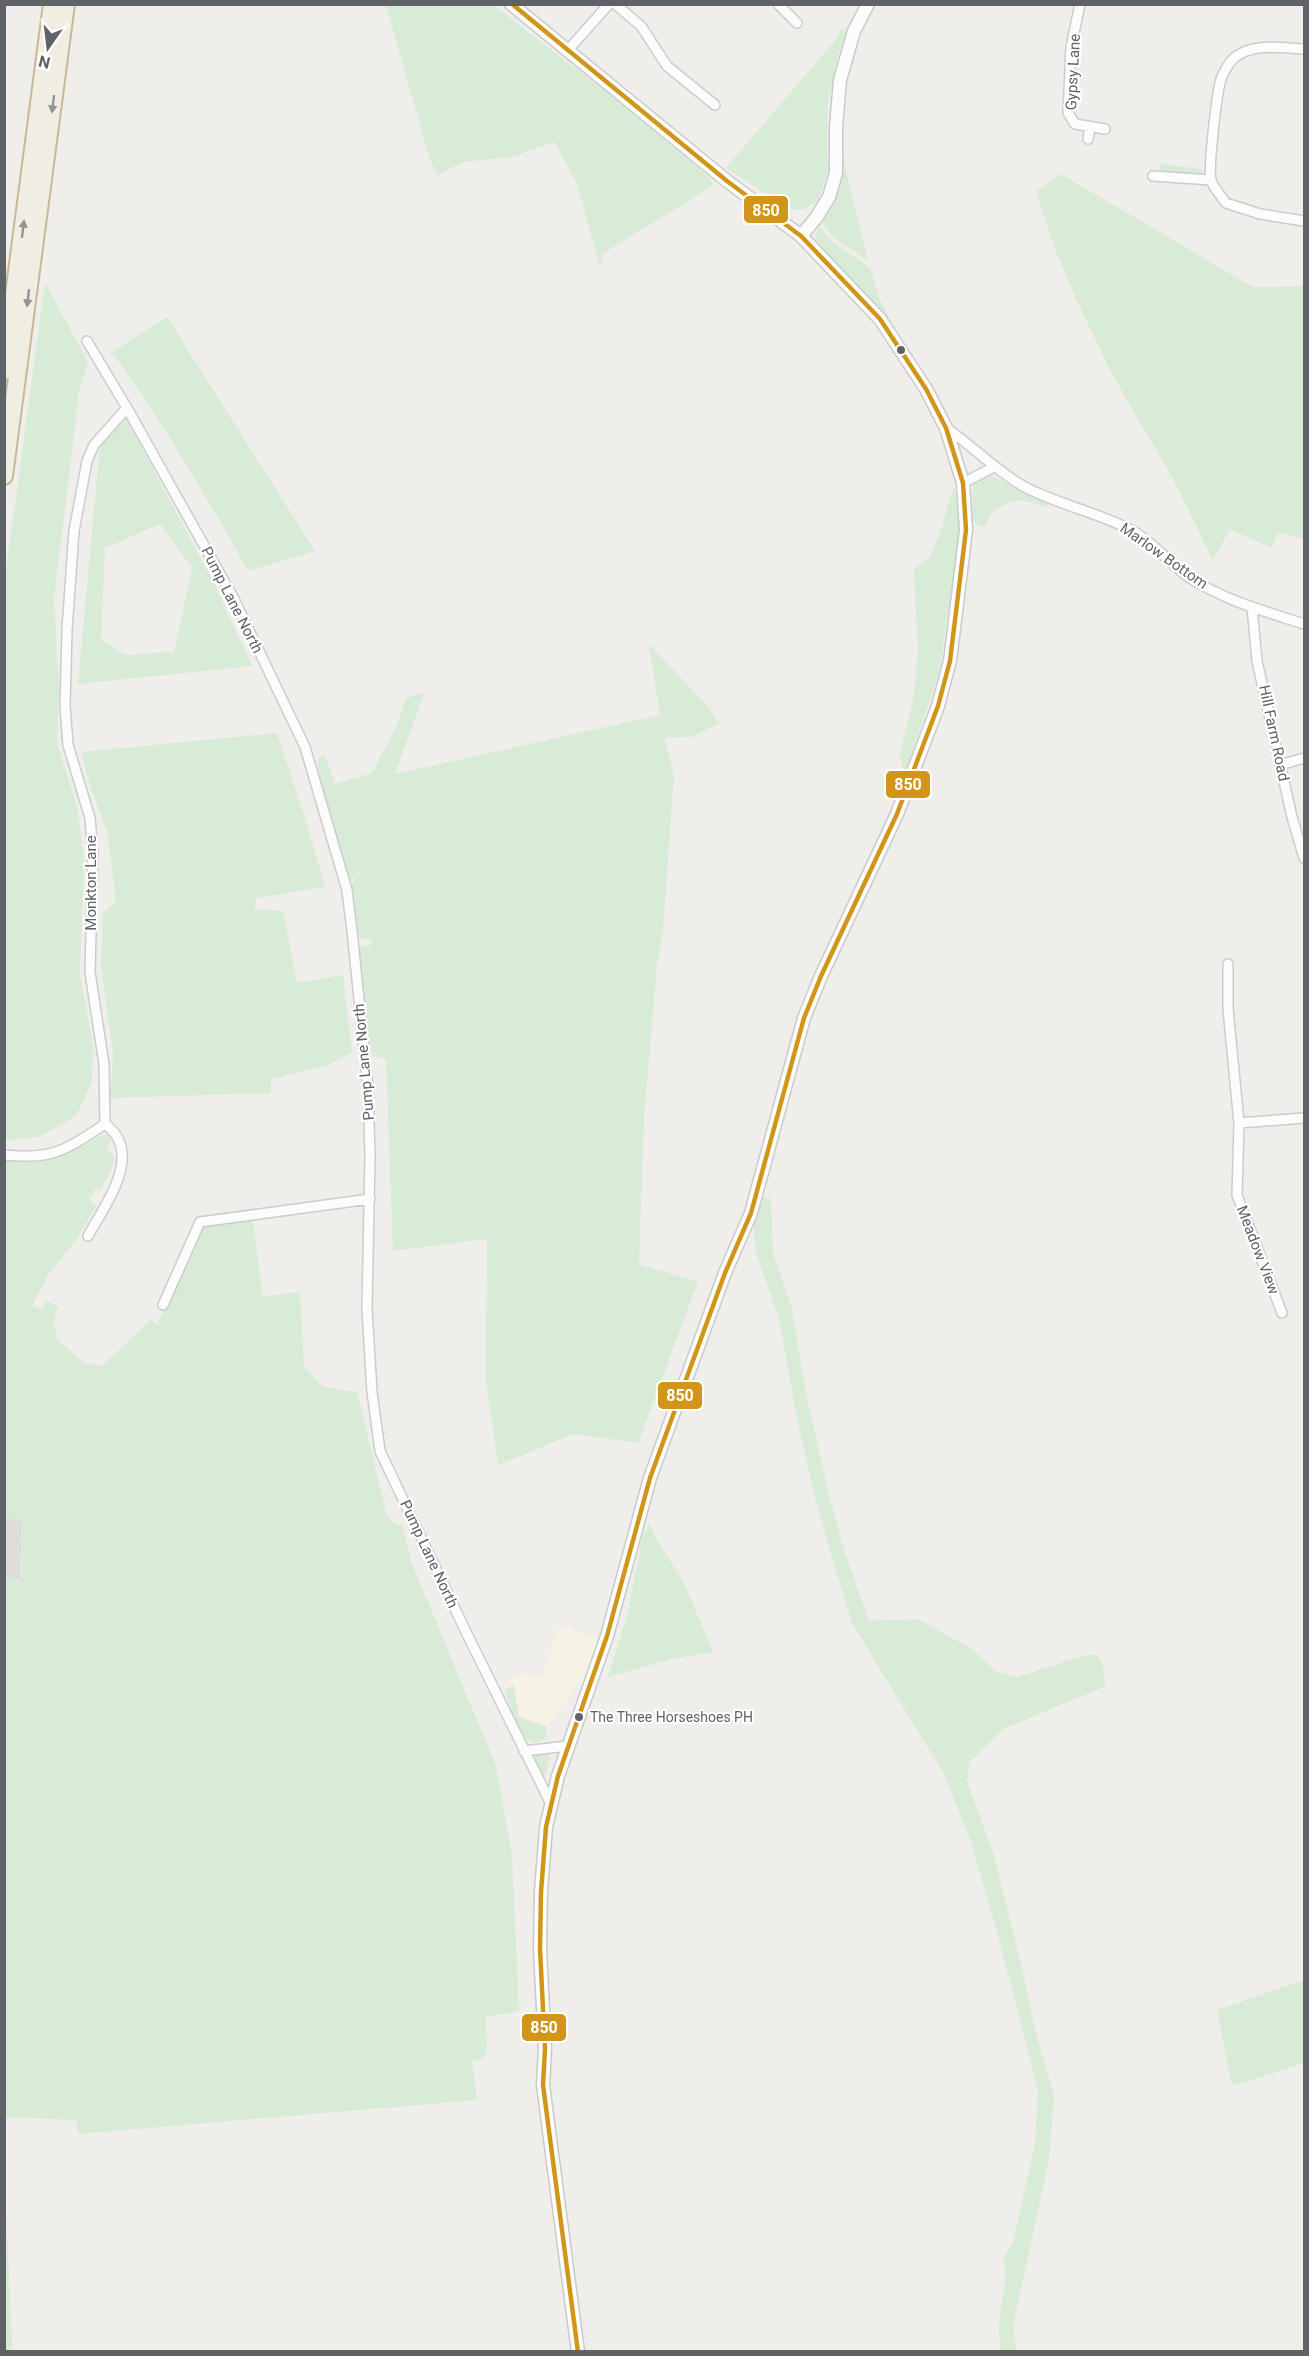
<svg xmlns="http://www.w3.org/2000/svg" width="1309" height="2356" viewBox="0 0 1309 2356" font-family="Roboto,sans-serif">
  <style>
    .commercial { fill: #f7f3e4 }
    .industrial { fill: #dfddda }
    .green { fill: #d8ebd6; fill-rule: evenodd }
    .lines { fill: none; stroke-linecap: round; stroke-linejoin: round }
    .street-casing { stroke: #cbcccc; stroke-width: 12 }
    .secondary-casing { stroke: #cacacb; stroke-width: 15 }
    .highway-casing { stroke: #c8b996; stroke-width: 20 }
    .street { stroke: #fdfcfc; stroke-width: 9 }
    .secondary { stroke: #fdfcfc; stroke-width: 12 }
    .highway { stroke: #f0ede3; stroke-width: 16 }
    .bus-1-casing { stroke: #fff; stroke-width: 9 }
    .bus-1 { stroke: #d1951a; stroke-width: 4.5 }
    .oneway { fill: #929393 }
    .bus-dot { fill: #5f6368; stroke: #fff; stroke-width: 2 }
    .labels { text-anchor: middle; stroke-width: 4.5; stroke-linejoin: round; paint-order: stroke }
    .bus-label { font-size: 14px; fill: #5f6368; stroke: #fff; text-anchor: start }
    .street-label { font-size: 15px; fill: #5f6368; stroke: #fff }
    .line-badge { stroke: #fff; stroke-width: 2 }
    .badge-label { font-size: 16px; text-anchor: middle; font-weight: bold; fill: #fff }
  </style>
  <rect width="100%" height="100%" fill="#efeeea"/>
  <!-- commercial -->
  <path class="commercial" d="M559 1626 597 1638 589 1667 548 1726 522 1721 504 1685 517 1674 542 1677Z"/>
  <!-- industrial -->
  <path class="industrial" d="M5 1518 22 1519 20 1580 5 1579Z"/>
  <!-- green -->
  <path class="green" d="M386 5H493L619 102 703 172 714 185 602 254 603 263 599 264 577 183 554 142 511 157 463 162 438 175 430 160Z
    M841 30 846 32 837 59 828 103 827 146 829 170 818 200 805 209 791 210 726 168 834 42Z
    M841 150 868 261 834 238 822 222C836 198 840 176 841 150Z
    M1160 164 1201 169 1203 173 1198 176 1159 172Z
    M1061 174 1253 287 1304 286V539L1278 533 1272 548 1230 529 1213 560 1174 481 1112 374 1078 303 1056 252 1036 192Z
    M819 226 830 240 870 268 880 300 898 335 819 250 815 235Z
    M45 282 88 363 79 391 54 600 59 690 57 744 77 806 84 861 80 975 93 1045 92 1082 76 1116 39 1137 5 1140 4 586Z
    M167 317 315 551 248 571C206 495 163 423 112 352Z
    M126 419 213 581 252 666 78 684 100 445ZM160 524 192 568 174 652 125 655 101 640 105 548Z
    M987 475 1000 479 1010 486 1048 503 1047 508C1018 498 1016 497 990 514L985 527 978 525 972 520 973 483Z
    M954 485 958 506 960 544 946 622 940 670 904 776 900 755 914 694 918 651 914 569 929 558 940 533Z
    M649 644 709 708 719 723 692 737 664 738 674 774 663 930 657 965 644 1117 639 1264 698 1282 638 1443 574 1434 498 1465 486 1380 487 1239 393 1251 386 1059 372 1056 356 948 372 944V938L366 940 359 937 352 885 358 873 351 881 347 873 330 820 317 763 319 758 325 755 335 784 372 773 396 727 406 699 419 693 424 694 395 774 660 715Z
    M277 733 307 824 325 887 257 898 254 909 283 911 297 983 343 975 352 1053 326 1066 271 1079V1093L110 1098 113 1053 101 966 103 913 116 902 107 832 91 788 81 752Z
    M107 1133 111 1140 107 1148 115 1158 110 1172 101 1189H95L89 1200 96 1206 76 1241 49 1273 32 1306 42 1309 46 1301 58 1306 54 1321 57 1339 84 1363 99 1366 104 1364 151 1320 157 1325 205 1225 252 1215 263 1296 300 1292 304 1367 323 1387 357 1392 387 1516 395 1524 403 1526 411 1561 496 1766 512 1855 519 2011 486 2017 487 2048 484 2058 472 2060 477 2100 78 2134 76 2120 5 2117 4 1579H20L22 1519 5 1518V1160H50L70 1153Z
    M760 1195 771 1200 773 1253 792 1309 806 1393 828 1491 845 1553 869 1621 918 1619 972 1649 995 1671 1018 1677 1082 1656 1097 1654 1103 1667 1106 1686 1005 1728 970 1761 967 1781 994 1855 1022 1968 1035 2030 1054 2095 1049 2160 1013 2326 1016 2351H1001C1000 2342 998 2332 999 2323 1001 2301 1009 2278 1003 2257L1013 2243 1035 2144 1038 2090 996 1928 970 1839 944 1774 852 1623 833 1561 815 1498 797 1418 779 1319 757 1256 753 1224Z
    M650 1523 653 1533 685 1585 713 1652 672 1659 608 1677 627 1616 643 1535Z
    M514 1685 519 1717 547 1727 545 1739 535 1743C516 1737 511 1707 505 1690Z
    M549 1752 550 1759 544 1777H542L535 1758 538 1753 543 1755Z
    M1304 1980V2063L1232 2086 1217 2010Z
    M5 2193 12 2340V2352L4 2351Z"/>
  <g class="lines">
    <defs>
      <path id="street" d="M615 4 641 26 667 66 715 105
        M778 4 797 23
        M1080 4 1071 47 1068 113 1075 124 1105 129
        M1304 49C1282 48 1251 42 1233 59 1229 63 1223 73 1221 79 1217 92 1208 167 1211 180 1213 187 1221 196 1226 203L1260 214 1304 221
        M568 50 609 4
        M1088 139 1090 126
        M1153 176 1211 180
        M87 341 127 408 234 599 305 747 347 890 352 931 368 1087 370 1156 367 1309 372 1392 380 1451 467 1634 551 1804
        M946 428C973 446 995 470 1023 486 1058 505 1098 512 1133 531 1154 543 1170 564 1190 578 1226 601 1264 611 1304 624
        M963 483 994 467
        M1252 607 1257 661 1292 817 1304 858
        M1280 765 1304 758
        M1228 964V1009L1239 1123 1237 1195 1282 1313
        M1239 1123 1304 1118
        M105 1124 104 1064 90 972 93 854 90 818 68 745 65 706 67 630 74 531 87 461 94 445 127 408
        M4 1155C54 1160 65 1150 105 1124
        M88 1236C105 1205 145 1153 105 1124
        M163 1305 200 1222 370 1199
        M524 1751 568 1746"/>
      <path id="secondary" d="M511 4 727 181 801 236 880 319 926 389 946 428 963 483 966 530 950 661 938 706 897 814 821 976 804 1018 751 1213 725 1273 650 1478 607 1636 558 1776 546 1827 541 1892 540 1949 545 2049 543 2085 578 2352
        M801 236 816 218 829 197 836 173V127L840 80 854 31 868 4"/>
      <path id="highway" d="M4 371 52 4
        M4 476 66 4"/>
    </defs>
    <!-- street casing -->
    <use href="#street" class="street-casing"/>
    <!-- secondary casing -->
    <use href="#secondary" class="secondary-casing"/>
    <!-- highway casing -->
    <use href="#highway" class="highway-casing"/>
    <!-- street -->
    <use href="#street" class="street"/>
    <!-- secondary -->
    <use href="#secondary" class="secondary"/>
    <!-- highway -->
    <use href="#highway" class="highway"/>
    <defs>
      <path id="bus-1" d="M512 4 727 181 801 236 880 319 926 389 946 428 963 483 966 530 950 661 938 706 897 814 821 976 804 1018 751 1213 725 1273 650 1478 607 1636 558 1776 546 1827 541 1892 540 1949 545 2049 543 2085 578 2352"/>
    </defs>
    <!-- bus-1 casing -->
    <use href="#bus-1" class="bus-1-casing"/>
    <!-- bus-1 -->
    <use href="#bus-1" class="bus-1"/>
  </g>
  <!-- one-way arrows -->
  <defs><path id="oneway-solid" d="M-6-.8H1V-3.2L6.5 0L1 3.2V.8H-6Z" transform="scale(1.5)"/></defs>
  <g class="oneway">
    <use href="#oneway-solid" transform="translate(53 104) rotate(97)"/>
    <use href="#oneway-solid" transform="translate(23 229) rotate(-83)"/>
    <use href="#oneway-solid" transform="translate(28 298) rotate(97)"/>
  </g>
  <!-- markers -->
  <g class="bus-dot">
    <circle cx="901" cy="350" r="5"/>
    <circle cx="579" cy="1717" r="5"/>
  </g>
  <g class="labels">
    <!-- bus labels -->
    <g class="bus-label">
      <text x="590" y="1722">The Three Horseshoes PH</text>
    </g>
    <!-- street labels -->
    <g class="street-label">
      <text transform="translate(1073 72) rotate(-87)" y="5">Gypsy Lane</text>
      <text transform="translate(1164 556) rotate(35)" y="5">Marlow Bottom</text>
      <text transform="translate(232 600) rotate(63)" y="5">Pump Lane North</text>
      <text transform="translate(1274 733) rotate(78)" y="5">Hill Farm Road</text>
      <text transform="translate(91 883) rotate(-90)" y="5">Monkton Lane</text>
      <text transform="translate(364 1062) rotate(-95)" y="5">Pump Lane North</text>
      <text transform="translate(1258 1250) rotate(69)" y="5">Meadow View</text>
      <text transform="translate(429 1554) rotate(65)" y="5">Pump Lane North</text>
    </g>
  </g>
  <g class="line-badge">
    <rect x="743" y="195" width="46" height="29" rx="6" fill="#d1951a"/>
    <rect x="885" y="770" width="46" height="29" rx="6" fill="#d1951a"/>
    <rect x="657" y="1381" width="46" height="29" rx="6" fill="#d1951a"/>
    <rect x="521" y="2013" width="46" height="29" rx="6" fill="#d1951a"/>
  </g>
  <g class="badge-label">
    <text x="766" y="216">850</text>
    <text x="908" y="790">850</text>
    <text x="680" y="1401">850</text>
    <text x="544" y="2033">850</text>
  </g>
  <!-- border -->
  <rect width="1309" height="2356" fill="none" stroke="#5f6368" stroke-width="12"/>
  <!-- north arrow -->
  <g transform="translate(48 48) rotate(194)" stroke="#ffffff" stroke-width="4.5" paint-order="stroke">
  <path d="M0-4.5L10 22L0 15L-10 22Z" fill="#5f6368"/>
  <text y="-9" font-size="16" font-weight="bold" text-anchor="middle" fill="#5f6368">N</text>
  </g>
</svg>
